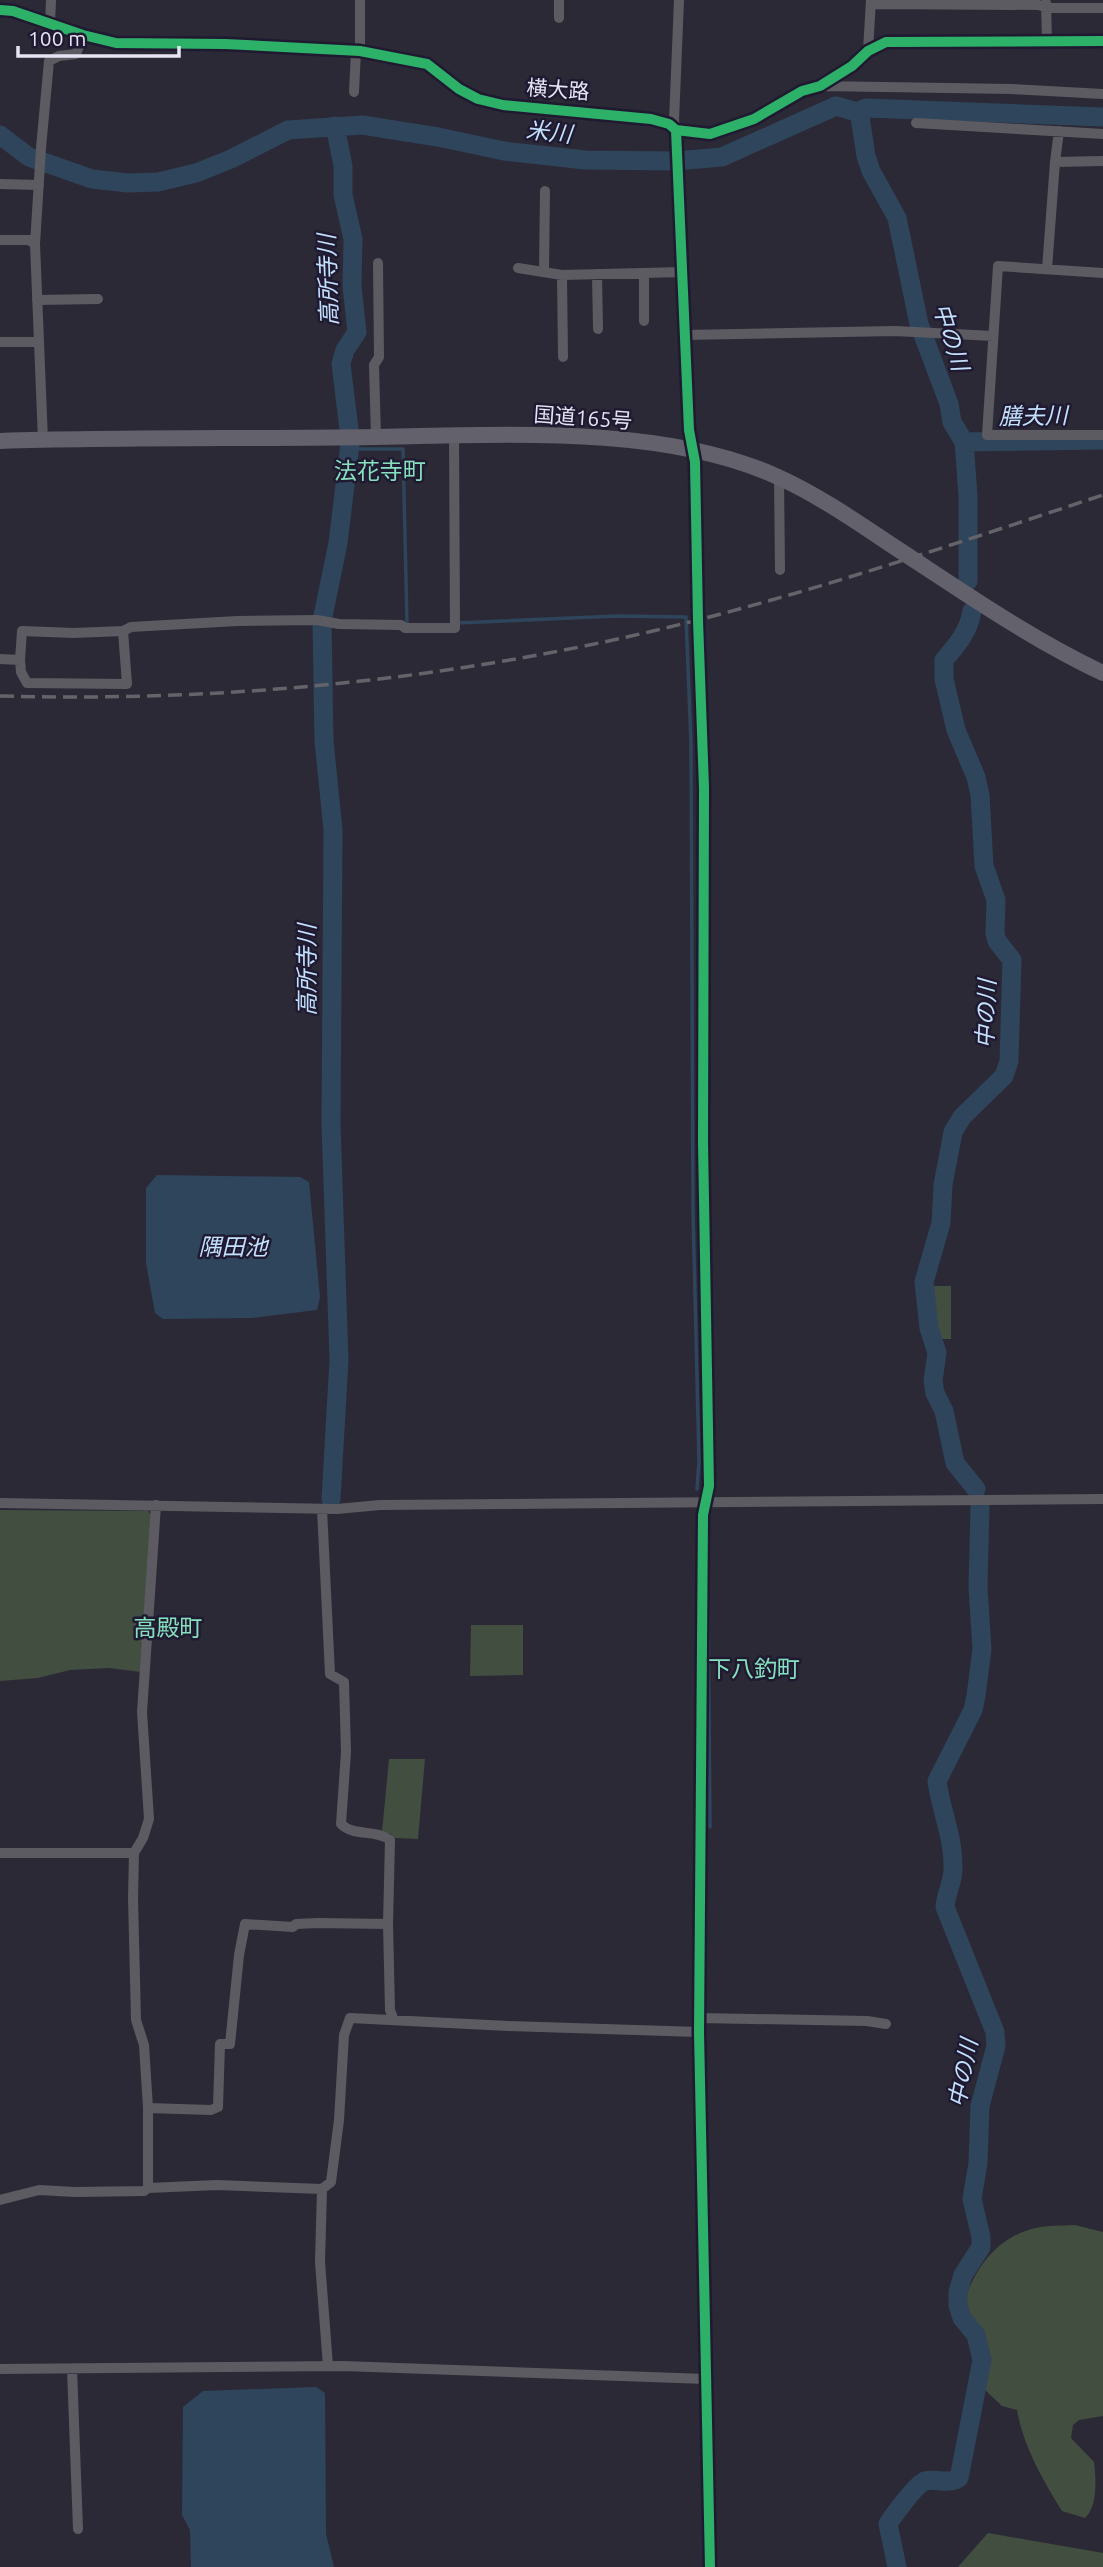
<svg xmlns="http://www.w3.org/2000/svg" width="1103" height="2567" viewBox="0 0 1103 2567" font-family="Ubuntu,'Noto Sans JP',sans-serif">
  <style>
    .green { fill: #424e40 }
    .water { fill: #2e455c }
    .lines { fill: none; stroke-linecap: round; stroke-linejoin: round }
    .stream { stroke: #2e455c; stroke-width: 3.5 }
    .river { stroke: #2e455c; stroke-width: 19 }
    .minor { stroke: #5c5b61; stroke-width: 10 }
    .highway { stroke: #63616b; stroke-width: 16 }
    .rail { stroke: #64636a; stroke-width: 3.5; stroke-dasharray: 14 7; stroke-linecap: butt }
    .cycleway-casing { stroke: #1f1a31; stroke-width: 15 }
    .cycleway { stroke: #2db169; stroke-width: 10 }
    .labels { text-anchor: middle; stroke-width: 5; stroke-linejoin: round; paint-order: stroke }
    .street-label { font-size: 21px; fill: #e6e4f4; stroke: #1f1a31 }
    .water-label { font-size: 23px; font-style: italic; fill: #c3e0fc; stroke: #1f1a31 }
    .neighbourhood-label { font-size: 23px; fill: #86e0be; stroke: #1f1a31 }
  </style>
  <rect width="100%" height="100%" fill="#2c2936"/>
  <!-- green -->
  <path class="green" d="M929 1286H951V1339H937L933 1327Z
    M0 1510 148 1511 152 1516 141 1672 109 1668 70 1670 38 1678 0 1681Z
    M471 1625H523V1675L470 1676Z
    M389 1759H425L418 1839 395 1838 391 1834 382 1832Z
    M1075 2225 1103 2232V2416L1079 2420 1073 2425 1071 2438 1094 2462C1096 2478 1098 2506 1085 2518L1062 2511C1043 2480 1023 2446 1017 2410L1002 2406 983 2388 982 2372 986 2358 979 2331 962 2308C973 2271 995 2237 1036 2228 1048 2225 1062 2226 1075 2225Z
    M988 2533 1103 2553V2567H958Z"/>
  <!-- water -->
  <path class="water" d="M157 1175 300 1177 309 1182 320 1297 317 1310 252 1318 163 1319 155 1313 146 1263V1188Z
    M316 2387 325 2393 326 2534 334 2567H191L190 2530 182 2515 183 2407 203 2391Z"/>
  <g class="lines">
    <!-- stream -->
    <path class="stream" d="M350 449H403L407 624
      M456 623 617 616 686 617 691 744 693 1212 699 1461 697 1489
      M708 1598 710 1827"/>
    <!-- river -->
    <path class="river" d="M857 112 860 117 866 156 871 171 897 218 919 324 949 404 952 422 964 442 968 496V581
      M335 126 343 166V195L353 239 352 286 357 332 345 350 341 364 349 429
      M0 135 29 157 92 179 128 183 158 182 196 173 231 159 288 130 362 125 438 137 504 151 585 160 675 161 722 157 836 106 857 112 866 108 1103 117
      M964 442 1103 440
      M972 611C969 631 957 645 944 660V679L956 730 976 777 980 795 984 866 996 900 995 934 997 941 1012 960 1009 1061 1004 1076 962 1117 953 1132 943 1185 941 1223 924 1282 929 1328 937 1353 933 1381 935 1393 944 1411 955 1463 976 1489
      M331 1499 339 1360 331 1125 333 830 324 741 322 621 338 543 350 444
      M897 2567 888 2524C893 2516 917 2483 925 2481 937 2478 948 2485 959 2478L982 2360 976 2335 962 2318 958 2305V2292L963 2275 981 2247V2237L972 2199 978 2163 980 2106 996 2046 995 2032 945 1907C946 1893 953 1882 953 1869 954 1838 941 1811 937 1781L973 1710 976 1696 982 1649 978 1587 980 1506"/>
    <!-- minor -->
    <path class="minor" d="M679 0 674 121 677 135 689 430 695 462 698 620 704 788 703 1142 709 1486 703 1515 699 2032 710 2567
      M1046 3 1047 42
      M871 4 1039 5 1046 8H1103
      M0 10 13 11 83 35 116 43 225 44 360 51 427 64 459 89 478 99 503 105 651 119 669 124 676 130 710 134 754 119 802 91 820 86 852 66 868 51 886 42 1103 41
      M559 18V0
      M50 24 51 0
      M360 51V0
      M868 51 871 0
      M820 86 1011 89 1103 94
      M354 92 356 51
      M916 123 1103 134
      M1059 131 1055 162 1103 161
      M0 184 39 185
      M0 240H29L35 244
      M518 268 562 275 683 272
      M1047 269 1055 162
      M544 272 545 191
      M644 273V321
      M1103 273 998 266 987 435H1103
      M597 274 598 329
      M562 275 563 357
      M37 300 98 299
      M684 335 895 331 993 336
      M0 342H38
      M376 437 374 365 379 357 378 263
      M43 440 35 244 41 148 49 61 59 56 76 54 83 35
      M779 477 780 570
      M0 659 20 660 22 631 74 633 123 631 131 627 237 621 317 620 339 624 401 625 405 628H455L454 434
      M20 660 21 672 27 683 127 684 123 631
      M0 1503 337 1509 380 1505 1103 1499
      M322 1509 330 1674 344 1682 346 1752 341 1824C354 1837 376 1829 390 1840L388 1924 390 2010 393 2018
      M0 1853H134
      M700 2018 867 2021 886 2024
      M148 2108 211 2110 218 2107 220 2044H230L239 1955 245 1924 293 1927 296 1924 318 1923 388 1924
      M148 2188V2108L144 2045 136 2020 133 1898 134 1853 143 1838 149 1819 142 1712 156 1505
      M322 2189 320 2262 328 2366
      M0 2200 39 2190 75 2192 144 2191 148 2188 217 2185 322 2189 331 2182 339 2120 344 2035 350 2018 508 2026 699 2032
      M0 2369 343 2366 706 2379
      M72 2369 78 2529"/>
    <!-- highway -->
    <path class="highway" d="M0 441C125 437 249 439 374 437 499 435 663 424 778 477 818 495 857 522 893 546 962 591 1029 638 1103 673"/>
    <!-- rail -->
    <path class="rail" d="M0 696C219 702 439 681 653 631 805 595 954 544 1103 495"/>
    <defs>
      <path id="cycleway" d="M0 10 13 11 83 35 116 43 225 44 360 51 427 64 459 89 478 99 503 105 651 119 669 124 676 130 710 134 754 119 802 91 820 86 852 66 868 51 886 42 1103 41
        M676 130 689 430 695 462 698 620 704 788 703 1142 709 1486 703 1515 699 2032 710 2567"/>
    </defs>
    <!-- cycleway casing -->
    <use href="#cycleway" class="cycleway-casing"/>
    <!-- cycleway -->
    <use href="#cycleway" class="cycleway"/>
  </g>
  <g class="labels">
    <!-- street labels -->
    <g class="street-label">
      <text transform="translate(558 90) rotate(4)" y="7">横大路</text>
      <text transform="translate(583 418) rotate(4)" y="7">国道165号</text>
    </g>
    <!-- water labels -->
    <g class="water-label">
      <text transform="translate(549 132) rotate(6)" y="8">米川</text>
      <text transform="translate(328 280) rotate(-92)" y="8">高所寺川</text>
      <text transform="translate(951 337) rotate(73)" y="8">中の川</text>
      <text transform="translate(1033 416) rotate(-1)" y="8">膳夫川</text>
      <text transform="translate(307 970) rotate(-90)" y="8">高所寺川</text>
      <text transform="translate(986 1014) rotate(-88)" y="8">中の川</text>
      <text x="233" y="1255">隅田池</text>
      <text transform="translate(963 2073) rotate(-79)" y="8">中の川</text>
    </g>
    <!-- neighbourhood labels -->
    <g class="neighbourhood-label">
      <text x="380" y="479">法花寺町</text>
      <text x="168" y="1636">高殿町</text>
      <text x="754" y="1677">下八釣町</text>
    </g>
  </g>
  <!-- scale -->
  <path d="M18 46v10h161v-10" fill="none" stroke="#e6e4f4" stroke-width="3.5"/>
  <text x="28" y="46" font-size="21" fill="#e6e4f4" stroke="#1f1a31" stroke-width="5" paint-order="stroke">100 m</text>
</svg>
